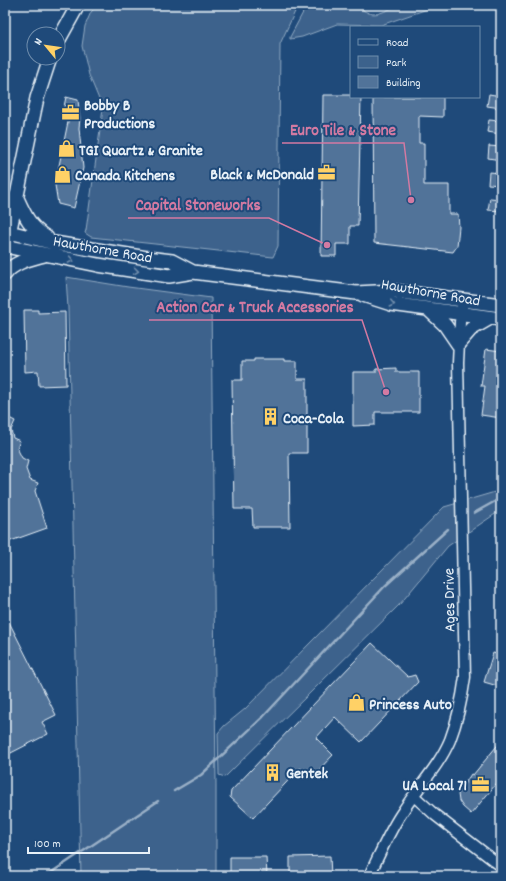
<svg xmlns="http://www.w3.org/2000/svg" width="506" height="881" viewBox="0 0 506 881" font-family="Dekko,sans-serif">
  <style>
    .green { fill: #3c628c; stroke: #92aac2 }
    .lines { fill: none; stroke-linecap: round; stroke-linejoin: round }
    .stream { stroke: #9ab0c7; stroke-width: 2.5 }
    .building { fill: #517399; stroke: #e8f1f8 }
    .minor-casing { stroke: #e8f1f8; stroke-width: 13 }
    .major-casing { stroke: #e8f1f8; stroke-width: 16 }
    .minor { stroke: #1f4a7a; stroke-width: 10 }
    .major { stroke: #1f4a7a; stroke-width: 13 }
    .oneway { stroke: #6f8dac }
    .labels { text-anchor: middle; stroke-width: 4; stroke-linejoin: round; paint-order: stroke }
    .poi-label { font-size: 16px; font-weight: bold; fill: #e8f1f8; stroke: #1f4a7a; text-anchor: start }
    .street-label { font-size: 16px; fill: #e8f1f8; stroke: #1f4a7a }
    .leader { fill: none; stroke: #d37aa2; stroke-width: 1.5 }
    .callout-dot { fill: #d37aa2; stroke: #1f4a7a; stroke-width: 1.5 }
    .callout-label { font-size: 17px; text-anchor: middle; font-weight: bold; fill: #d37aa2; stroke: #1f4a7a; stroke-width: 4; stroke-linejoin: round; paint-order: stroke }
  </style>
  <rect width="100%" height="100%" fill="#1f4a7a"/>
  <filter id="ink" filterUnits="userSpaceOnUse"><feTurbulence type="fractalNoise" baseFrequency=".025" numOctaves="2"/><feDisplacementMap in="SourceGraphic" scale="8" xChannelSelector="R" yChannelSelector="G"/><feConvolveMatrix kernelMatrix="1 2 1 2 8 2 1 2 1" color-interpolation-filters="sRGB"/></filter>
  <g filter="url(#ink)">
    <!-- green -->
    <path class="green" d="M98 5H298L280 44 278 246 273 257 91 237 85 233 86 230 103 109 89 75 82 46 85 26 91 12Z
      M307 5H361L363 10C377 20 387 8 401 5 412 3 428 5 439 5L381 25 337 24 302 37 290 39V37Z
      M66 277 128 287 211 298 216 785V876H81L68 308Z
      M501 483V510L448 546 400 604 225 777 219 775 218 733 224 726 245 709 444 507 495 492Z"/>
    <g class="lines">
      <!-- stream -->
      <path class="stream" d="M474 513 501 498
        M174 791 201 775 263 717 385 586 448 529
        M46 876 158 801"/>
    </g>
    <!-- building -->
    <path class="building" d="M489 94 501 96V108L487 106Z
      M323 95H351V97H361L358 226H350V244H336V256H321Z
      M66 97 78 100 80 118 79 128 83 168 74 208 58 204 55 185 69 117 62 116Z
      M373 97H443V117L419 116V143H424V185H449V214H458L459 227 457 246 453 252 374 243Z
      M489 120 501 121V134L487 132Z
      M489 146 501 147V160L488 158Z
      M489 172 501 173V185L488 184Z
      M490 198 501 199V211L488 210Z
      M24 310H38V313L65 312 66 385 39 386 38 371 25 372Z
      M486 349 501 351V418L481 415 485 386H481Z
      M254 359H284V361H297V379H307V453H289L290 527H253L252 509H234L232 380H242V361H254Z
      M396 368V372H419V412H375V425L353 426V372H376V369Z
      M5 416 15 421 11 430 13 438 20 441 17 448 22 458 28 461 26 469 30 480 38 483 35 491 47 528 5 543Z
      M5 614 56 715 42 722 48 734 5 756Z
      M372 643 408 677 415 675 418 682 361 742 335 717 316 738 333 755 311 778 300 768 253 818 230 797 231 791Z
      M493 653 501 655V687L484 682Z
      M501 741V778L471 814 463 807 459 801 458 794 471 774 473 775Z
      M330 856 331 876H290V857Z
      M230 857H266L267 876H230Z"/>
    <g class="lines">
      <defs>
        <path id="minor" d="M414 796 435 815 501 866
          M369 876C380 854 389 831 403 811 418 787 439 766 450 740 458 719 462 699 465 677L458 363 460 322 463 300"/>
        <path id="major" d="M58 41 78 5
          M16 196C25 216 29 226 47 238
          M5 231 54 243 147 258 172 261 193 272
          M8 239 37 98 50 58
          M5 246 98 265 169 276 193 272 356 293 394 291 501 305
          M5 274C14 262 29 259 44 255
          M363 295 391 304 501 319
          M429 310 445 325 458 344 471 329 490 318"/>
      </defs>
      <!-- minor casing -->
      <use href="#minor" class="minor-casing"/>
      <!-- major casing -->
      <use href="#major" class="major-casing"/>
      <!-- minor -->
      <use href="#minor" class="minor"/>
      <!-- major -->
      <use href="#major" class="major"/>
    </g>
    <!-- one-way arrows -->
    <defs><path id="oneway-chevron" d="M-2-3.5L2.5 0L-2 3.5" fill="none" stroke-width="1.6" stroke-linecap="round" stroke-linejoin="round"/></defs>
    <g class="oneway">
      <use href="#oneway-chevron" transform="translate(71 260) rotate(11)"/>
      <use href="#oneway-chevron" transform="translate(136 271) rotate(8)"/>
      <use href="#oneway-chevron" transform="translate(392 304) rotate(13)"/>
    </g>
  </g>
  <!-- icons -->
  <defs>
    <symbol id="office-bare" viewBox="-9 -9 18 18"><path d="M-6-3h4V-5.5h4V-3h4V5H-6ZM-1-4.5V-3h2v-1.5ZM-6 0V1H6V0Z" fill="#ffd166" stroke="#1f4a7a" stroke-width="2.5" paint-order="stroke"/></symbol>
    <symbol id="shop-bare" viewBox="-9 -9 18 18"><path d="M-5-2.5h2.3a2.7 3.5 0 0 1 5.4 0H5L5.5 6h-11ZM-1.5-2.5h3a1.5 2.3 0 0 0-3 0Z" fill="#ffd166" stroke="#1f4a7a" stroke-width="2.5" paint-order="stroke"/></symbol>
    <symbol id="building-bare" viewBox="-9 -9 18 18"><path d="M-4-6H4V6H1V3H-1V6H-4ZM-2.5-4.3h1.7v1.8h-1.7ZM.8-4.3h1.7v1.8H.8ZM-2.5-1h1.7V.8h-1.7ZM.8-1h1.7V.8H.8Z" fill="#ffd166" stroke="#1f4a7a" stroke-width="2.5" paint-order="stroke"/></symbol>
  </defs>
  <g fill-rule="evenodd">
    <use href="#office-bare" x="58" y="100" width="25" height="25"/>
    <use href="#shop-bare" x="54" y="136" width="25" height="25"/>
    <use href="#office-bare" x="314" y="160" width="25" height="25"/>
    <use href="#shop-bare" x="50" y="162" width="25" height="25"/>
    <use href="#building-bare" x="258" y="404" width="25" height="25"/>
    <use href="#shop-bare" x="344" y="690" width="25" height="25"/>
    <use href="#building-bare" x="260" y="760" width="25" height="25"/>
    <use href="#office-bare" x="468" y="772" width="25" height="25"/>
  </g>
  <g class="labels">
    <!-- poi labels -->
    <g class="poi-label">
      <text x="84" y="110">Bobby B<tspan x="84" dy="18">Productions</tspan></text>
      <text x="79" y="155">TGI Quartz &amp; Granite</text>
      <text x="314" y="179" text-anchor="end">Black &amp; McDonald</text>
      <text x="75" y="180">Canada Kitchens</text>
      <text x="283" y="423">Coca-Cola</text>
      <text x="369" y="709">Princess Auto</text>
      <text x="286" y="778">Gentek</text>
      <text x="467" y="790" text-anchor="end">UA Local 71</text>
    </g>
    <!-- street labels -->
    <g class="street-label">
      <text transform="translate(103 248) rotate(10)" y="6">Hawthorne Road</text>
      <text transform="translate(431 291) rotate(10)" y="6">Hawthorne Road</text>
      <text transform="translate(448 600) rotate(-91)" y="6">Ages Drive</text>
    </g>
  </g>
  <!-- callouts -->
  <path class="leader" d="M411 200L404 143H282M327 245L269 218H128M386 392L362 320H149"/>
  <g class="callout-dot">
    <circle cx="411" cy="200" r="4"/>
    <circle cx="327" cy="245" r="4"/>
    <circle cx="386" cy="392" r="4"/>
  </g>
  <g class="callout-label">
    <text x="343" y="135">Euro Tile &amp; Stone</text>
    <text x="198" y="210">Capital Stoneworks</text>
    <text x="255" y="312">Action Car &amp; Truck Accessories</text>
  </g>
  <!-- margin -->
  <rect width="506" height="881" fill="none" stroke="#1f4a7a" stroke-width="20"/>
  <rect x="10" y="10" width="486" height="861" fill="none" stroke="#e8f1f8" stroke-width="1.5" filter="url(#ink)"/>
  <!-- legend -->
  <rect x="350" y="26" width="130" height="72" fill="#1f4a7a" stroke="#6f8dac"/>
  <rect x="358" y="39" width="20" height="6" fill="#1f4a7a" stroke="#6f8dac"/>
  <text x="386" y="46" font-size="12" fill="#e8f1f8">Road</text>
  <rect x="358" y="56" width="20" height="12" fill="#3c628c" stroke="#6f8dac"/>
  <text x="386" y="66" font-size="12" fill="#e8f1f8">Park</text>
  <rect x="358" y="76" width="20" height="12" fill="#517399" stroke="#6f8dac"/>
  <text x="386" y="86" font-size="12" fill="#e8f1f8">Building</text>
  <!-- north arrow -->
  <g transform="translate(46 46) rotate(299)"><circle r="19" fill="#1f4a7a" stroke="#6f8dac"/>
  <path d="M0-3L7 15L0 10L-7 15Z" fill="#ffd166"/>
  <text y="-6" font-size="11" font-weight="bold" text-anchor="middle" fill="#e8f1f8">N</text>
  </g>
  <!-- scale -->
  <path d="M28 847v6h121v-6" fill="none" stroke="#e8f1f8" stroke-width="2"/>
  <text x="34" y="847" font-size="12" fill="#e8f1f8" stroke="#1f4a7a" stroke-width="3" paint-order="stroke">100 m</text>
</svg>
